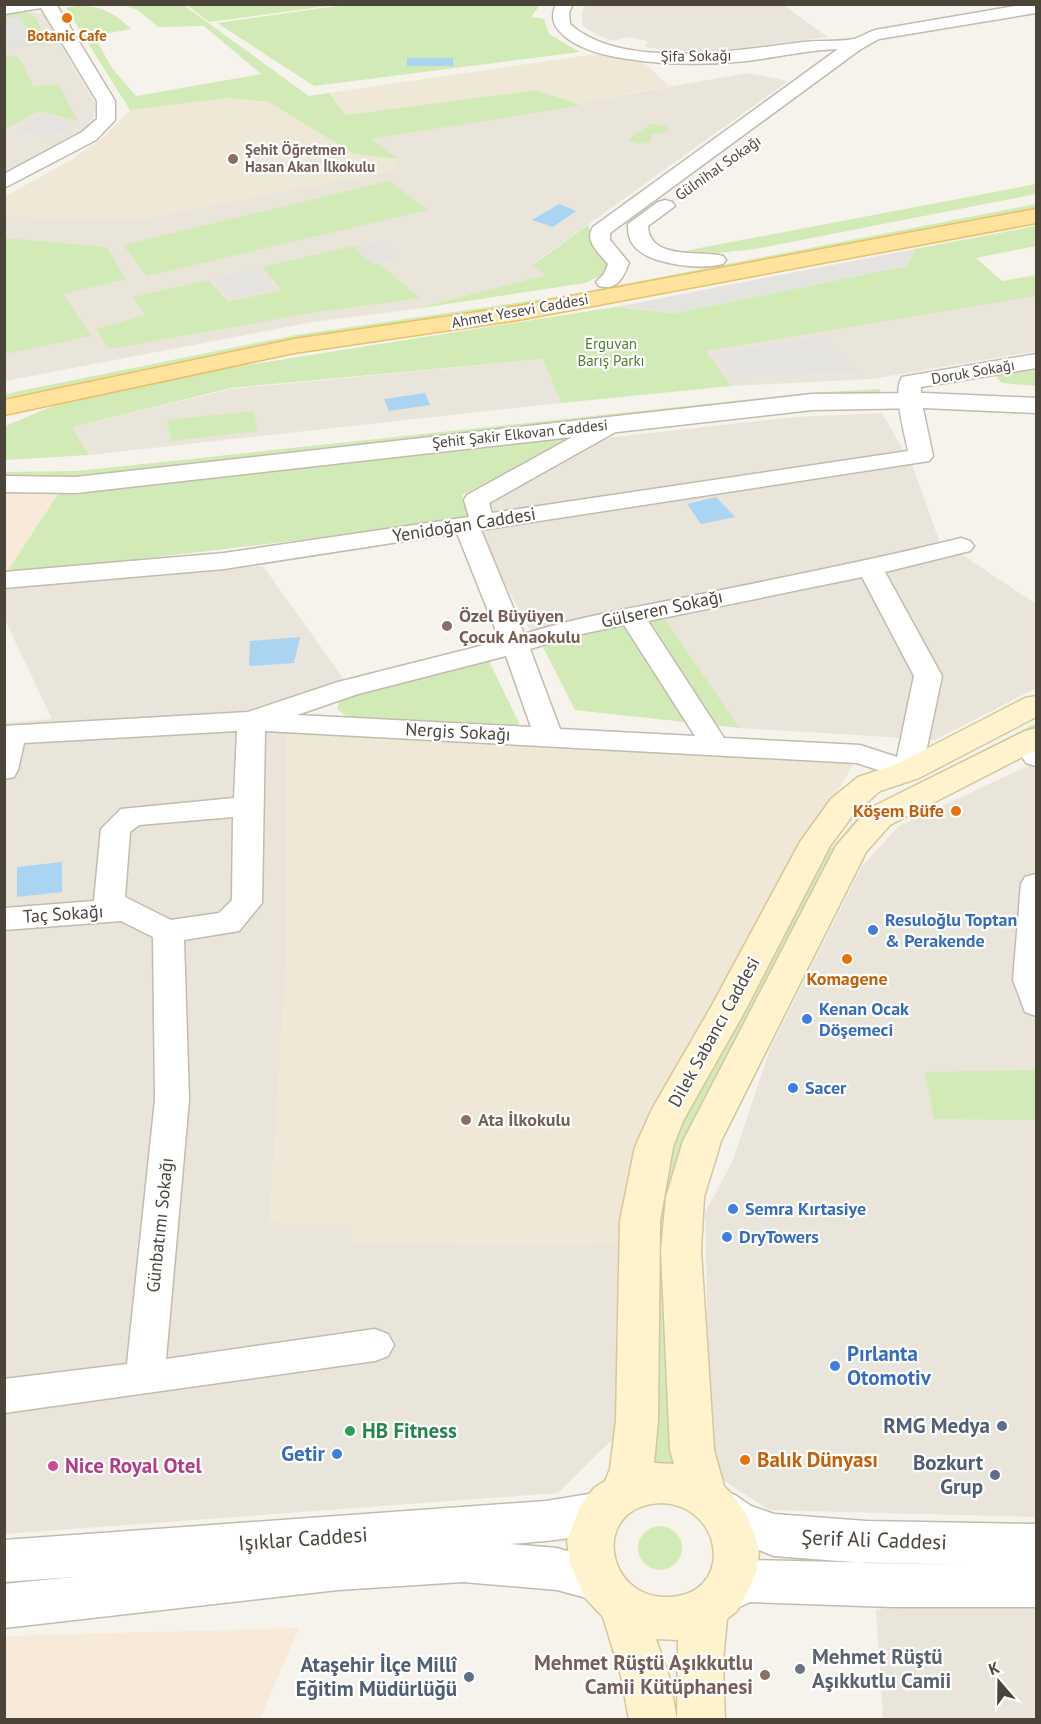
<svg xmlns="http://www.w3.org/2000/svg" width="1041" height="1724" viewBox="0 0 1041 1724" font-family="'PT Sans',sans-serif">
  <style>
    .residential { fill: #eae5da }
    .commercial { fill: #f7ead8 }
    .education { fill: #efe8d6 }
    .green { fill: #d2eab5 }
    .parking { fill: #e5e3e0 }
    .water { fill: #a9d4f2 }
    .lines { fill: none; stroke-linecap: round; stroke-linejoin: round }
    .minor-casing { stroke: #c2bbae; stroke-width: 3 }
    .tertiary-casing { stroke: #c2bbae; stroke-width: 3 }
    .secondary-casing { stroke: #d6c79b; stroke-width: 3 }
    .primary-casing { stroke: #e6c16a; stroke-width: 3 }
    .minor { fill: #fff; fill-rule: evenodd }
    .tertiary { fill: #fff; fill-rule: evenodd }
    .secondary { fill: #fff3cd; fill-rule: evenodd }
    .primary { fill: #ffe39c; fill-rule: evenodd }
    .food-dot { fill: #e8710a; stroke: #fff; stroke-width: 2 }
    .education-dot { fill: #8d6e63; stroke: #fff; stroke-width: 2 }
    .shop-dot { fill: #3f7fe0; stroke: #fff; stroke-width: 2 }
    .service-dot { fill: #5c6f8a; stroke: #fff; stroke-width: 2 }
    .leisure-dot { fill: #2e9e5b; stroke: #fff; stroke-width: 2 }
    .hotel-dot { fill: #d1479c; stroke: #fff; stroke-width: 2 }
    .worship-dot { fill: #6b7280; stroke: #fff; stroke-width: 2 }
    .labels { text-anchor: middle; stroke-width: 4.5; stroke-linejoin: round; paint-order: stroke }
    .far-food-label { font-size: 15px; font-weight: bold; fill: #c56008; stroke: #fff }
    .far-street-label { font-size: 15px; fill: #4b4439; stroke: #fff }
    .far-education-label { font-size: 15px; font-weight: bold; fill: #785e54; stroke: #fff; text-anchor: start }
    .far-park-label { font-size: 15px; fill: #4a7f2a; stroke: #fff }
    .street-label { font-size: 18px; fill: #4b4439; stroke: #fff }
    .education-label { font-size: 18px; font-weight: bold; fill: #785e54; stroke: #fff; text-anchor: start }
    .food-label { font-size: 18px; font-weight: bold; fill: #c56008; stroke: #fff; text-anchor: end }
    .shop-label { font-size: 18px; font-weight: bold; fill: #366cbe; stroke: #fff; text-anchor: start }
    .near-shop-label { font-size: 21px; font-weight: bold; fill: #366cbe; stroke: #fff; text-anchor: start }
    .near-service-label { font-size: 21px; font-weight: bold; fill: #4e5e75; stroke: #fff; text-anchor: end }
    .near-leisure-label { font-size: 21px; font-weight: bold; fill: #27864d; stroke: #fff; text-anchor: start }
    .near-food-label { font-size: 21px; font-weight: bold; fill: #c56008; stroke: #fff; text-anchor: start }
    .near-hotel-label { font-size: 21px; font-weight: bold; fill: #b23c85; stroke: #fff; text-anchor: start }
    .near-street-label { font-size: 21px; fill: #4b4439; stroke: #fff }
    .near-worship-label { font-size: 21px; font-weight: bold; fill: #5b616d; stroke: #fff; text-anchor: start }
    .near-education-label { font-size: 21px; font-weight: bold; fill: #785e54; stroke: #fff; text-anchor: end }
  </style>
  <rect width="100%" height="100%" fill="#f6f3ec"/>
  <!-- residential -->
  <path class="residential" d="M782 4 828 37 717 51H672L645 47 648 41 638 39 626 37 614 41 597 35 582 25V13L585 5Z
    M24 10 43 14 96 105 92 125 5 173 4 13Z
    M748 73 788 81 533 264 547 275 415 309 313 322 5 381 4 215 99 220 139 219 393 170 397 159 370 139 578 106 576 103Z
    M1036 296V351L872 379 731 386 705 351Z
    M543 359 561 403 89 455 72 427 231 389Z
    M882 413 905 453 487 518 482 502 596 439 794 417Z
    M911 461 940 543 530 630 476 531 576 512Z
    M958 552 1036 604V688L935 740 740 728 663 616Z
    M263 566 346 682 241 712 286 730V969L270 1222 353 1223 351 1244 619 1245 620 1432 558 1493 5 1534V723L52 719 5 620V584Z
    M1036 762V1517L769 1510 711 1472 705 1213 733 1160 770 1049 862 866 899 826Z
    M1036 1606V1719H883L876 1609Z"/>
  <!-- commercial -->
  <path class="commercial" d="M62 488 5 575V489Z
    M299 1628 260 1719H5V1636Z"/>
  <!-- education -->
  <path class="education" d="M595 54 642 61 669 86 576 103 536 90 345 115 329 93Z
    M228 98 270 102 354 154 398 159 393 170 139 219 99 220 5 215 4 197 74 158 101 139 130 110Z
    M286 730 854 763 726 981 634 1166 619 1245 350 1244 352 1223 270 1222 286 969Z"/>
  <!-- green -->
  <path class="green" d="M182 4 309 96 329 93 345 115 536 90 576 103 579 106 371 139 398 159 354 154 269 102 228 98 130 110 66 8C92 2 113 10 131 29L94 36 112 68 136 96 261 74 204 26 158 27 138 10 122 5Z
    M351 4 540 5 531 17 544 19 549 34 580 52 314 86 217 23Z
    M187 5H335L209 22Z
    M26 12 37 19 47 44 5 48V14Z
    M5 55 19 58 34 87 58 84 78 121 39 111 5 129Z
    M651 124 664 125 670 129 664 133 652 134 650 142 640 144 629 141 628 139Z
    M389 181 428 210 147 276 123 245Z
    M1036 184V194L755 249 719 253 684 251Z
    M1036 204V210L562 300 298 339 5 398V394L296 335 563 296Z
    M588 225 595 241 609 262 607 273 585 283 415 309 546 275 533 265Z
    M1036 226V246L976 258 1002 281 1036 275V296L706 351 731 386 561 403 543 359 231 388 72 427 89 455 5 460V426L48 408 140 382 615 307 674 313 906 266 915 249Z
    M5 238 107 247 126 279 63 294 91 336 5 354Z
    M357 245 420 298 318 312 109 349 96 329 146 315 133 297 208 280 228 302 282 290 262 267Z
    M1036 364V386L1002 383 992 372Z
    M880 389V393L812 397 78 477 5 476V472L77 471 808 393Z
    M253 411 258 431 171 441 167 420Z
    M586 433 462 495 470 520 5 575 62 488Z
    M663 616 740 728 575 710 541 643Z
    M488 659 519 723 512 730 364 722 346 716 337 709 341 698Z
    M1036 723V731L843 848 678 1153 669 1220 667 1385 678 1472H651L654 1270 668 1151 829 851 857 818 906 789Z
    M1036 1070V1120L934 1119 925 1072Z
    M638 1548a22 22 0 1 1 44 0a22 22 0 1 1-44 0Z"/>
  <!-- parking -->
  <path class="parking" d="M19 16 36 43 5 48V18Z
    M42 115 75 123 49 138 15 129Z
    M381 241 399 258 373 265 354 248Z
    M915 249 906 266 674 313 615 307Z
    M255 269 274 288 233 299 215 279Z
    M824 336 859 371 732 377 716 354Z"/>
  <!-- water -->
  <path class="water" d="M407 58H453V66H407Z
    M559 204 576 211 553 227 532 220Z
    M425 393 430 405 389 411 384 399Z
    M716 497 735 517 701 524 687 504Z
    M300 637 294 663 249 666 250 641Z
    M62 862V892L17 897V867Z"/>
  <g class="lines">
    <defs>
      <path id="minor" d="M4 4H56L115 101V120L96 140 4 188V174L82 132 97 119V101L41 8 4 14Z
        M556 4H573L569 13 570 24C622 71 739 50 803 42 819 40 838 42 854 39 861 37 868 32 875 30L1027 4H1036V13L879 39 861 49 610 233V240L629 263C623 278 617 291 599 286L596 282 604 274 608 264C599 253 584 241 593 227L838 49C808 50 778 57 747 61 708 65 667 65 628 59 607 56 585 51 568 39 555 29 549 20 556 4Z
        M665 200 672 202 675 206 648 226C649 261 701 250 723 256L726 260 723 264C702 270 654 265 637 249 629 242 628 234 628 224L658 202Z
        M1036 354V368L921 387V399L933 456 929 461 481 530 524 634C581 616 639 607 697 595 785 577 873 560 961 538L970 541 974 546 970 551 885 572 942 676 922 771 918 778 908 780 857 763 265 731 262 903 239 931 184 940 189 1100 166 1359 375 1329 388 1334 394 1345 388 1356 375 1361 4 1413V1379L127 1364 155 1100 153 937 121 921 4 930V908L94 901 101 829 121 809 234 798 237 731 24 743 18 770 14 777 4 779V726L248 712 338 682 500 641 457 533 224 569 4 588V572L224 553 469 517 464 500 467 495 603 420 611 418 619 420 623 425 619 430 489 503 492 513 908 451C905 434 892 391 902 377ZM862 577 914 676 897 757 860 745 724 738 648 621ZM624 625 695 736 560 729 530 649 572 636ZM506 656 531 727 297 715 358 694ZM233 817 232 900 219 913 171 920 125 897 130 832 139 825Z
        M1027 734 1036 737V766L1026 763 1013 743 1017 737Z
        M1036 874V1016L1025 1012 1013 980 1021 884 1025 877Z"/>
      <path id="tertiary" d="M924 393 1036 398V413L924 408 812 410 76 493 4 492V476L76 477 812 394Z
        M719 1489 735 1495 751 1506 774 1514 866 1521 1036 1524V1607H892L750 1602 722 1615 706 1609 699 1594 706 1579 745 1560 976 1565 866 1563 774 1556 720 1535 703 1523 697 1509 703 1495Z
        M601 1492 617 1498 623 1512 617 1526C583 1539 546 1541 510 1544L557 1548 614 1565 621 1580 614 1595 598 1601 557 1590 463 1582 338 1590 4 1628V1584L73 1577 4 1582V1540L546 1501Z"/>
      <path id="secondary" d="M1036 696V717L919 778 880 791 853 815 830 846 745 1011 683 1121 673 1147 660 1221 658 1420 654 1463 674 1464 670 1450 661 1250 666 1197 683 1141 836 846 868 809 1025 731 1036 728V750L890 825 866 852 721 1141 704 1197 701 1250 714 1450 724 1486 736 1499 746 1514 756 1538 759 1554 756 1573 744 1599 737 1611 727 1619 723 1661 725 1720H677L678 1640 656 1639 669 1676 677 1720H629L621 1676 603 1617 585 1598 570 1563 567 1541 580 1506 594 1488 605 1481 610 1469 616 1420 620 1221 635 1147 652 1109 711 1007 800 842 831 799 858 777 897 764 1025 698ZM662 1503C725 1506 735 1596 667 1597 604 1598 590 1505 662 1503Z"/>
      <path id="primary" d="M1036 209V223L518 320 294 353 4 415V400L294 339 518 306Z"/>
    </defs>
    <!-- minor casing -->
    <use href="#minor" class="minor-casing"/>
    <!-- tertiary casing -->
    <use href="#tertiary" class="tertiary-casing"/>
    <!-- secondary casing -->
    <use href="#secondary" class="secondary-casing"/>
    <!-- primary casing -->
    <use href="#primary" class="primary-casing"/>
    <!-- minor -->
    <use href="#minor" class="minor"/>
    <!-- tertiary -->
    <use href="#tertiary" class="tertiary"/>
    <!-- secondary -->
    <use href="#secondary" class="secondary"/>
    <!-- primary -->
    <use href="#primary" class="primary"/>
  </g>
  <!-- markers -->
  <g class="food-dot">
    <circle cx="67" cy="18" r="6"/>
    <circle cx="956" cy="811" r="6"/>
    <circle cx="847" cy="959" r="6"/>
    <circle cx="745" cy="1460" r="6"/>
  </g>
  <g class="education-dot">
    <circle cx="233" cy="159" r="6"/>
    <circle cx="447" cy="626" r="6"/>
    <circle cx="466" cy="1120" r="6"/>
    <circle cx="765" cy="1675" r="6"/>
  </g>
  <g class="shop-dot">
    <circle cx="873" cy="930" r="6"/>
    <circle cx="807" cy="1019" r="6"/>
    <circle cx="793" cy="1088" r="6"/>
    <circle cx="733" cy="1209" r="6"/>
    <circle cx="727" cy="1237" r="6"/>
    <circle cx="835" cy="1366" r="6"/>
    <circle cx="337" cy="1454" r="6"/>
  </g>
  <g class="service-dot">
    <circle cx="1002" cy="1426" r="6"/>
    <circle cx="995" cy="1475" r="6"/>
    <circle cx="469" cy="1677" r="6"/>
  </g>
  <circle class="leisure-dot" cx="350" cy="1431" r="6"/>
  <circle class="hotel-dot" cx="53" cy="1466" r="6"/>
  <circle class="worship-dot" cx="800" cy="1669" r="6"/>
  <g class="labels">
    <!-- far-food labels -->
    <g class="far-food-label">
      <text x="67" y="41">Botanic Cafe</text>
    </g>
    <!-- far-street labels -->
    <g class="far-street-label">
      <text transform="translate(696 56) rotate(-1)" y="5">Şifa Sokağı</text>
      <text transform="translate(718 168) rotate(-35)" y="5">Gülnihal Sokağı</text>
      <text transform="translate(520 311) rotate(-10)" y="5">Ahmet Yesevi Caddesi</text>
      <text transform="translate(973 372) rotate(-10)" y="5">Doruk Sokağı</text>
      <text transform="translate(520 434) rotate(-6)" y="5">Şehit Şakir Elkovan Caddesi</text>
    </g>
    <!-- far-education labels -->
    <g class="far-education-label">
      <text x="245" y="155">Şehit Öğretmen<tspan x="245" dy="17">Hasan Akan İlkokulu</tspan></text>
    </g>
    <!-- far-park labels -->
    <g class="far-park-label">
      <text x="611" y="349">Erguvan<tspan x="611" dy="17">Barış Parkı</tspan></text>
    </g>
    <!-- street labels -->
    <g class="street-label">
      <text transform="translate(464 525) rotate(-9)" y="6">Yenidoğan Caddesi</text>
      <text transform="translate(662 609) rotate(-12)" y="6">Gülseren Sokağı</text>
      <text transform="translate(458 732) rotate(3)" y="6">Nergis Sokağı</text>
      <text transform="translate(63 914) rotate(-4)" y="6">Taç Sokağı</text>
      <text transform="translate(714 1032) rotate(-61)" y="6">Dilek Sabancı Caddesi</text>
      <text transform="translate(160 1225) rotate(-84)" y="6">Günbatımı Sokağı</text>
    </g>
    <!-- education labels -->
    <g class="education-label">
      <text x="459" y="622">Özel Büyüyen<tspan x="459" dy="21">Çocuk Anaokulu</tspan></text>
      <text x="478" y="1126">Ata İlkokulu</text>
    </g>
    <!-- food labels -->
    <g class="food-label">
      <text x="944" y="817">Köşem Büfe</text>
      <text x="847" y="985" text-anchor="middle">Komagene</text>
    </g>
    <!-- shop labels -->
    <g class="shop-label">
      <text x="885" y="926">Resuloğlu Toptan<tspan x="885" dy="21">&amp; Perakende</tspan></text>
      <text x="819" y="1015">Kenan Ocak<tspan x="819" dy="21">Döşemeci</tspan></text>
      <text x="805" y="1094">Sacer</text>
      <text x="745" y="1215">Semra Kırtasiye</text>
      <text x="739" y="1243">DryTowers</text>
    </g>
    <!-- near-shop labels -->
    <g class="near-shop-label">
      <text x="847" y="1361">Pırlanta<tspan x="847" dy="24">Otomotiv</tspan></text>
      <text x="325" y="1461" text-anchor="end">Getir</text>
    </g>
    <!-- near-service labels -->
    <g class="near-service-label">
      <text x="990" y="1433">RMG Medya</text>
      <text x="983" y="1470">Bozkurt<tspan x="983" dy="24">Grup</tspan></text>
      <text x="457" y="1672">Ataşehir İlçe Millî<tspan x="457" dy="24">Eğitim Müdürlüğü</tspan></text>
    </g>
    <!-- near-leisure labels -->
    <g class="near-leisure-label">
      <text x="362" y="1438">HB Fitness</text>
    </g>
    <!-- near-food labels -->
    <g class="near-food-label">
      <text x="757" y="1467">Balık Dünyası</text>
    </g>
    <!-- near-hotel labels -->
    <g class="near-hotel-label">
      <text x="65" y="1473">Nice Royal Otel</text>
    </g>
    <!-- near-street labels -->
    <g class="near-street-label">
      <text transform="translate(303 1539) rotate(-4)" y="7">Işıklar Caddesi</text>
      <text transform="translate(874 1540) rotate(2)" y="7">Şerif Ali Caddesi</text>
    </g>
    <!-- near-worship labels -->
    <g class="near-worship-label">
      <text x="812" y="1664">Mehmet Rüştü<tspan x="812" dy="24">Aşıkkutlu Camii</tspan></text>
    </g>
    <!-- near-education labels -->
    <g class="near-education-label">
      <text x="753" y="1670">Mehmet Rüştü Aşıkkutlu<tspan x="753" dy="24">Camii Kütüphanesi</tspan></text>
    </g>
  </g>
  <!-- border -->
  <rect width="1041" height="1724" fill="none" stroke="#4b4439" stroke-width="12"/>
  <!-- north arrow -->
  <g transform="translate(999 1682) rotate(340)" stroke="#ffffff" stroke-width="4.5" paint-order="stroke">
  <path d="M0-4.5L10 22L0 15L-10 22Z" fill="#4b4439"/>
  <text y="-9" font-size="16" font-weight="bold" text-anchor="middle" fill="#4b4439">K</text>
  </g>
</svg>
